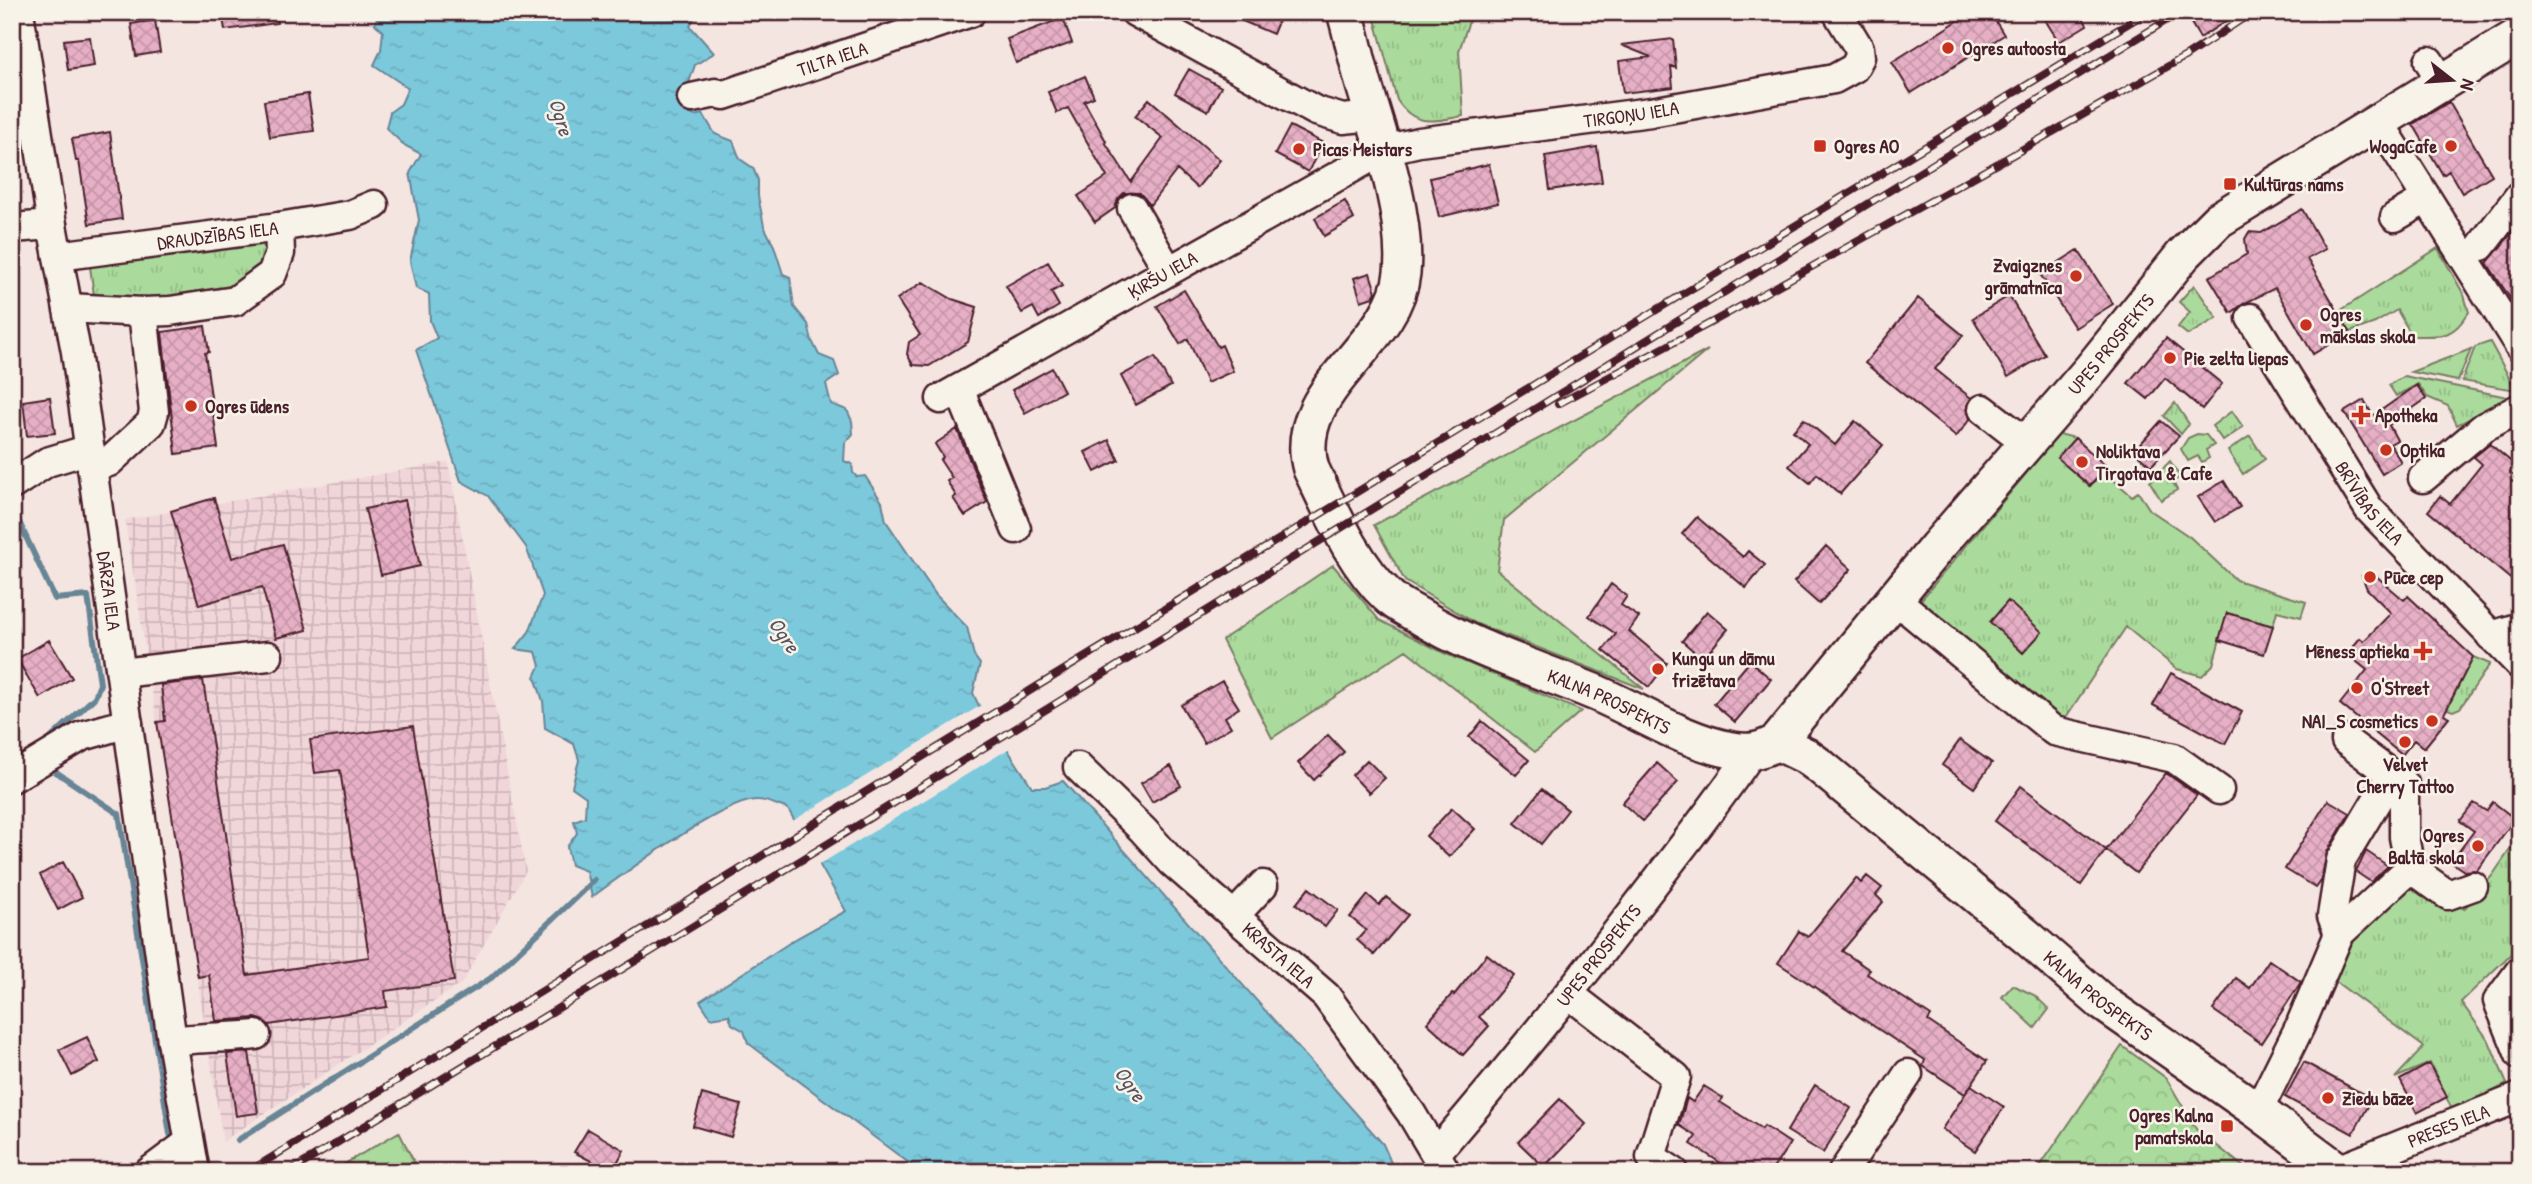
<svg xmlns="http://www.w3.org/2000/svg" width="2532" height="1184" viewBox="0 0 2532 1184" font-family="'Patrick Hand',sans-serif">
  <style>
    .industrial { fill: url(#industrial-grid) }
    .grass { fill: url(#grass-tufts); stroke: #7a7d64; stroke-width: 2 }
    .forest { fill: url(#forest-crowns); stroke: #7a7d64; stroke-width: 2 }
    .water { fill: url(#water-ripples); stroke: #688595; stroke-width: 2 }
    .pier { fill: #f4e5e1 }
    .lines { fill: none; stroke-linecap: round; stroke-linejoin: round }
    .stream { stroke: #688595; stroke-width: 6 }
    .building { fill: url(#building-cross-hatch); stroke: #4a1f2b; stroke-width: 2 }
    .minor-casing { stroke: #4a1f2b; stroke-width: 33 }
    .major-casing { stroke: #4a1f2b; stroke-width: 40 }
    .minor { stroke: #f7f3e8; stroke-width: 28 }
    .major { stroke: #f7f3e8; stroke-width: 35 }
    .rail-casing { stroke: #4a1f2b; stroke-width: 8 }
    .rail { stroke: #f7f3e8; stroke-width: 5; stroke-dasharray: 16; stroke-linecap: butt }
    .poi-dot { fill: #c8321e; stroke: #f7f3e8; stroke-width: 2.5 }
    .labels { text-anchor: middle; stroke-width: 5; stroke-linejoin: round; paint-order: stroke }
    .poi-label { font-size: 19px; font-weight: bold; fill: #4a1f2b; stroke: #f7f3e8; text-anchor: start }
    .street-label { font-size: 19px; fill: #4a1f2b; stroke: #f7f3e8 }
    .water-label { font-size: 21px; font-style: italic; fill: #595260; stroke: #f7f3e8 }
  </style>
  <defs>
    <pattern id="industrial-grid" width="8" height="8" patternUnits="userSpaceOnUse" patternTransform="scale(1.75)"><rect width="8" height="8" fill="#f0d5d9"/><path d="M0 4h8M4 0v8" fill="none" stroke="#cfb6ba"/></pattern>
    <pattern id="grass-tufts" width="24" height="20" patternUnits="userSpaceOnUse" patternTransform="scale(1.75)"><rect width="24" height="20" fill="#aadb9c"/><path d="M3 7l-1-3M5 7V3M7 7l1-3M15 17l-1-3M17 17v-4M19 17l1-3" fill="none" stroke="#94bc87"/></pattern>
    <pattern id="forest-crowns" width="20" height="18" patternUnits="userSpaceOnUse" patternTransform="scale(1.75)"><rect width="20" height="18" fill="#aadb9c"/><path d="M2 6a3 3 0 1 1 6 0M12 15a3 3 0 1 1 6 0" fill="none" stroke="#94bc87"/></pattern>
    <pattern id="water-ripples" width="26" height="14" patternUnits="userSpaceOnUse" patternTransform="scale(1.75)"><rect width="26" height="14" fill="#7cc9dc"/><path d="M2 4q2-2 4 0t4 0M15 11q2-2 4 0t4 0" fill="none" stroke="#6dacbd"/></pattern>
    <pattern id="building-cross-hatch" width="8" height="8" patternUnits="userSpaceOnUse" patternTransform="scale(1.75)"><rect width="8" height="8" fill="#e6afc5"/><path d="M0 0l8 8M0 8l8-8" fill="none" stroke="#c796a9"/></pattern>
  </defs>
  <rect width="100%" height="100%" fill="#f4e5e1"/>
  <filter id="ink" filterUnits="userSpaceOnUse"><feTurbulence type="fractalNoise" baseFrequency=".0143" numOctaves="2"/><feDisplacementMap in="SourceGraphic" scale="14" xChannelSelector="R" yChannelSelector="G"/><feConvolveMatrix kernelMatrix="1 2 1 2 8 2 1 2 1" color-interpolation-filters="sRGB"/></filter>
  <g filter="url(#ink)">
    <!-- industrial -->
    <path class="industrial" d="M448 462 526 871 462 983 223 1141 125 520Z"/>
    <!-- grass -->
    <path class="grass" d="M1373 12H1472L1459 51 1463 116C1435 121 1415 128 1397 100Z
      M272 235 274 253 232 295 95 302 89 260Z
      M2438 248 2464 295 2469 312C2452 339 2442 336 2412 336L2397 310 2375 323 2350 332 2338 312Z
      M2194 285 2217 318 2188 335 2178 327 2190 312 2179 302Z
      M2490 342 2516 390 2462 381 2475 347Z
      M2471 349 2458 381 2411 372Z
      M1708 350 1504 520 1497 570 1644 689 1477 624 1405 581 1374 525Z
      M2404 376 2512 398 2457 425 2448 406 2427 397 2418 384 2396 396 2389 385Z
      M2175 403 2189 424 2181 434 2164 416Z
      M2232 411 2243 427 2223 441 2212 426Z
      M2059 434 2075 438 2058 458 2089 486 2103 471 2132 496 2138 492 2150 510 2190 537 2236 580 2306 602 2301 617 2277 611 2273 626 2227 613 2213 665 2202 676 2177 669 2126 627 2062 723 1915 607Z
      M2197 434 2206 435 2214 445 2206 450 2209 458 2202 462 2198 456 2188 461 2181 449 2188 438Z
      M2250 436 2265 459 2243 474 2228 451Z
      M2170 461 2180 477 2173 482 2177 490 2161 500 2150 482Z
      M1333 565 1379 620 1444 653 1581 711 1535 752 1406 650 1272 738 1222 640Z
      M2473 657 2490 664 2460 708 2453 711 2447 709Z
      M2516 841 2520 843V953L2515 950 2461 1002 2489 1041 2507 1084 2453 1112 2430 1063 2395 1078 2424 1047 2328 976 2330 965 2398 887 2424 886 2464 909 2492 876Z
      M2013 985 2034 995 2049 1009 2035 1028 2002 997Z
      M399 1132 419 1172H331Z"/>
    <!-- forest -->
    <path class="forest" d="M2122 1046 2166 1078 2196 1129 2250 1172H2036Z"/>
    <!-- water -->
    <path class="water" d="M379 12H697L690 26 714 53 695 65 683 100 688 113 695 116 703 114 715 134 733 141 740 159 753 168 758 180V196L764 226 774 246 783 274 790 277 794 307 808 324 812 341 819 355 834 361 839 375 826 384 831 404 847 410 852 421 853 434 845 443 844 461 852 464 853 473 857 477 865 476 882 502 886 521 936 595 967 627 974 656 980 664 973 693 978 704 1032 787H1045L1063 781 1383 1144 1395 1172H921L748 1043 744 1031 732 1024 729 1015 711 1018 700 1001 797 938 846 911 788 809C779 806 767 800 758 800 724 799 622 875 592 897L586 871 571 865 567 847 577 833 574 821 585 817 586 797 572 787 579 760 574 744 545 728 543 701 535 677 540 666 536 652 515 649 529 632 543 595 526 547 488 496 461 481 416 350 437 338 430 321 429 294 416 288 410 261 419 220 410 173 421 154 404 145 386 128 390 112 401 104 408 88 374 65 381 50 383 31 375 24Z"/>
    <!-- pier -->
    <path class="pier" d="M983 704 1010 748 817 866 791 822Z"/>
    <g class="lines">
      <!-- stream -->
      <path class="stream" d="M12 507 55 599 88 596 100 684 95 697 49 740 50 746
        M52 764 53 770 119 814 170 1134
        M238 1140 491 978 594 880"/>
    </g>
    <!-- building -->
    <path class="building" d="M222 12H277V23L225 30Z
      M1221 12H1282L1273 34Z
      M1972 12H1990L2004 35 1911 93 1892 62Z
      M2040 12H2080L2087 25 2059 42Z
      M2198 12H2239L2200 38 2188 18Z
      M1063 18 1072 43 1016 63 1007 39Z
      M155 20 160 52 136 56 131 24Z
      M90 37 94 66 68 70 64 40Z
      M1673 39 1676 68 1671 66 1673 87 1623 93 1619 61 1651 57 1621 45Z
      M1189 69 1221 87 1208 111 1175 93Z
      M1085 76 1094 97 1084 101 1106 141 1105 142 1131 182 1163 138 1135 116 1149 99 1220 160 1197 188 1177 170 1150 205 1140 193H1124L1118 199 1115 208 1095 222 1078 196 1107 177 1068 108 1057 113 1048 92Z
      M308 94 314 131 270 137 264 101Z
      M2449 102 2492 175 2462 193 2449 171 2443 175 2413 124Z
      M1290 126 1323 143 1308 172 1275 154Z
      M110 132 122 219 89 224 79 161H76L72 139Z
      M1597 147 1602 182 1550 190 1545 156Z
      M1489 164 1498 203 1439 217 1430 178Z
      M1345 201 1354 219 1324 236 1315 218Z
      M2302 209 2325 249 2307 259 2350 332 2313 354 2275 288 2243 304 2231 313 2209 277 2247 254 2245 239 2249 232 2261 233Z
      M2520 223V313L2487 263Z
      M2078 250 2113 304 2075 328 2040 274Z
      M1048 262 1062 286 1051 292 1059 306 1039 318 1033 307 1022 313 1006 286Z
      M1370 273 1376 292 1373 297 1361 301 1354 278Z
      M923 282 952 299 977 307 968 342 929 366 913 365 907 354 909 342 920 335 897 299Z
      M1184 290 1218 347 1222 345 1233 371 1207 383 1188 339 1180 344 1157 306Z
      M2009 296 2045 355 2008 377 1973 318Z
      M1918 298 1963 335 1935 369 1971 398 1967 407 1970 419 1956 437 1865 363Z
      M205 326 209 352 205 353 218 448 176 454 162 332Z
      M2166 338 2222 384 2202 409 2165 378 2148 399 2128 383Z
      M1155 357 1171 386 1136 405 1121 376Z
      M1052 368 1064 391 1025 413 1012 390Z
      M2417 385 2426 399 2389 425 2397 440 2390 444 2401 462 2382 474 2344 412 2364 400 2373 416Z
      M50 397 55 433 27 436 23 401Z
      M1804 419 1835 445 1855 421 1883 445 1840 494 1817 474 1810 483 1789 466 1808 444 1793 431Z
      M2161 421 2179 436 2151 466 2134 451Z
      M957 429 987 502 965 516 953 498 956 496 947 481 952 478 940 460 943 457 935 444Z
      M2075 438 2107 467 2090 486 2057 458Z
      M1109 440 1119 460 1095 472 1085 452Z
      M2490 444 2515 465 2509 473 2520 481V587L2428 511 2440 496 2450 504 2482 464 2474 457Z
      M2224 481 2240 507 2215 522 2198 497Z
      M214 498 232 558 283 544 307 630 276 638 262 587 199 605 171 511Z
      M405 500 420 566 381 575 365 509Z
      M1697 517 1743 557 1748 551 1765 565 1746 588 1682 534Z
      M1826 546 1851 569 1819 604 1794 582Z
      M2375 575 2404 600 2408 596 2473 657 2444 714 2449 717 2424 748 2414 740 2402 755 2340 704 2367 670 2347 654 2360 638 2364 641 2391 613 2367 589 2362 576Z
      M1611 584 1627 596 1621 605 1639 617 1629 631 1667 663 1649 687 1603 650 1616 634 1589 616Z
      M2008 601 2042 632 2023 653 1990 622Z
      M1707 611 1728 629 1703 659 1682 641Z
      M2227 613 2273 626 2264 654 2219 640Z
      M49 640 72 678 40 698 17 659Z
      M1750 661 1771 679 1735 722 1714 704Z
      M2171 673 2242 712 2225 744 2153 705Z
      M203 680 247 975 369 957 340 770 315 773 310 740 413 726 454 981 385 991 387 1007 269 1025 262 1020 255 1018 216 1021 209 975 198 977 157 722 165 721 161 685Z
      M1222 681 1239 708 1225 717 1231 727 1204 743 1181 705Z
      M1482 721 1529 760 1516 775 1469 737Z
      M1328 735 1344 752 1314 780 1298 763Z
      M1960 740 1992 763 1974 788 1942 765Z
      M1367 760 1385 778 1369 793 1352 775Z
      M1657 763 1678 782 1643 821 1622 803Z
      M1171 766 1181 786 1152 802 1141 783Z
      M2166 773 2197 795 2136 873 2106 850Z
      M2021 786 2106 850 2081 885 1995 821Z
      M1542 789 1568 810 1541 844 1515 823Z
      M2328 800 2350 813 2327 852 2321 881 2316 888 2285 869Z
      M2493 802 2515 819 2477 870 2464 871 2451 862 2474 831 2460 821 2474 803 2486 811Z
      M1452 808 1475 829 1449 857 1426 836Z
      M2366 851 2388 866 2371 882 2356 872Z
      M63 862 82 897 58 910 40 875Z
      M1867 876 1882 888 1876 895 1883 902 1842 951 1870 970 1867 974 1931 1016 1928 1021 1987 1061 1965 1094 1923 1066 1925 1060 1778 963 1799 931 1808 937 1856 878 1861 883Z
      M1309 888 1338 910 1325 927 1296 904Z
      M1368 895 1379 905 1386 897 1408 915 1374 955 1357 940 1366 930 1350 917Z
      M1487 954 1514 975 1479 1017 1489 1026 1463 1055 1427 1023 1452 994 1454 995Z
      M2269 960 2301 982 2261 1043 2213 1010 2236 978 2250 988Z
      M87 1037 99 1062 72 1076 59 1050Z
      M249 1052 258 1113 236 1116 227 1054Z
      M2304 1062 2372 1099 2353 1134 2285 1097Z
      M2429 1064 2447 1097 2417 1113 2400 1080Z
      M1815 1085 1851 1108 1823 1153 1787 1131Z
      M1971 1085 2004 1107 1975 1151 1942 1129Z
      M1704 1086 1723 1098 1720 1102 1762 1129 1764 1126 1790 1143 1771 1172H1735L1691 1144 1696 1136 1679 1125 1687 1098 1693 1102Z
      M702 1094 741 1105 731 1137 693 1126Z
      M1560 1099 1586 1124 1544 1167 1518 1142Z
      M588 1129 624 1150 612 1172 574 1152Z"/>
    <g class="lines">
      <defs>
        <g id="minor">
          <path id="s1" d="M19 12 52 225 76 352 172 1041 195 1172"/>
          <path d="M1135 12 1316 111 1343 119 1374 116"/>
          <path d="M2429 61 2443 83"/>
          <path id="s2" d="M692 98 716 93 724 95 971 12"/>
          <path d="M2379 122 2520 347"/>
          <path d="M1132 208 1168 270"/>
          <path d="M2395 217 2426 199"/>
          <path d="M12 228 52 225"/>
          <path d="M2481 246 2520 195"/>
          <path id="s3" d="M58 256 279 227 350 215 374 205"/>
          <path d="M68 308 143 312 170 311 235 301 272 274 280 253 279 227"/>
          <path id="s4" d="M2251 318 2369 509 2520 665"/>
          <path d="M959 389 1016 529"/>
          <path id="s5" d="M941 399 1384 150 1419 142 1651 112 1834 79 1854 68 1860 57 1859 48 1837 12"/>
          <path d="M1983 409 2027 443"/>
          <path d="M92 468 109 462 151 423 154 412 143 312"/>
          <path d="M2423 478 2484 427 2520 408"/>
          <path d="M12 485 47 462 90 449"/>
          <path d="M1895 599 2054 731 2174 758 2219 790"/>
          <path d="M2491 636 2520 627"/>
          <path d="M121 673 268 656"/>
          <path id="s6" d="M1078 767 1143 830 1172 862 1326 996 1411 1113 1446 1172"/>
          <path d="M12 778 82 736 128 723"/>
          <path d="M2410 868 2448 895 2473 886"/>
          <path d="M1235 915 1263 885"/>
          <path d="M2339 934 2332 916 2341 860 2392 775"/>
          <path d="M2520 971 2498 1001 2520 1055"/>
          <path d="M1569 994 1676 1077 1651 1157 1674 1172"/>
          <path d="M172 1041C200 1037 228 1038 256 1035"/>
          <path d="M2258 1111 2300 1026 2339 934 2410 868 2404 837V784L2346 741"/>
          <path id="s7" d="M1436 1153C1510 1067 1581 979 1650 889 1685 843 1720 799 1752 752"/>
          <path id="s8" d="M2338 1170 2520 1097"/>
          <path d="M149 1172 188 1143"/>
          <path d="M1843 1172 1908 1074"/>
        </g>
        <g id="major">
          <path id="s9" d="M1345 12C1352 36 1357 61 1364 85 1380 138 1408 218 1402 273 1395 346 1288 390 1311 469 1332 512 1353 563 1388 596 1396 604 1409 610 1419 616 1473 649 1536 668 1594 692 1639 711 1683 741 1732 750 1750 753 1761 751 1777 742L1937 547 2092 368 2183 255 2218 220 2520 35"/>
          <path id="s10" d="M1777 742 1806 756 1821 767 2027 937 2103 1003 2258 1111 2340 1172"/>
        </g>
      </defs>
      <!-- minor casing -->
      <use href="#minor" class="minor-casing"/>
      <!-- major casing -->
      <use href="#major" class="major-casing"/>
      <!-- minor -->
      <use href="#minor" class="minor"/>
      <!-- major -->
      <use href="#major" class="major"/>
      <defs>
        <path id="rail" d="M1558 404 1714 321 1979 174 2186 56 2253 12
          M248 1172 1036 687 2147 12
          M289 1172 803 859 2180 12"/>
      </defs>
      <!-- rail casing -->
      <use href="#rail" class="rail-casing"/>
      <!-- rail -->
      <use href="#rail" class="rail"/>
    </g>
  </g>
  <!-- markers -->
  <g class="poi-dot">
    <circle cx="1948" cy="48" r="7"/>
    <rect x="1813" y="139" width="14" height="14" rx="3.5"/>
    <circle cx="2451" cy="146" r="7"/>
    <circle cx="1299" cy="149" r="7"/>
    <rect x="2223" y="177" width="14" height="14" rx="3.5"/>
    <circle cx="2076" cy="276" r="7"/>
    <circle cx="2306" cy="325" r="7"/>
    <circle cx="2170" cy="358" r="7"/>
    <circle cx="191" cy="406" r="7"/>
    <path d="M2357.5 404.5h7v7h7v7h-7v7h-7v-7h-7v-7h7z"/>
    <circle cx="2386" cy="450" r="7"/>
    <circle cx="2082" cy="462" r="7"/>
    <circle cx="2370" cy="577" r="7"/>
    <path d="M2419.5 640.5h7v7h7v7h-7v7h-7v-7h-7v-7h7z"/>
    <circle cx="1658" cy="669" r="7"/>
    <circle cx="2357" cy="688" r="7"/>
    <circle cx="2432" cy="721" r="7"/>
    <circle cx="2405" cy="742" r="7"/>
    <circle cx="2478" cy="846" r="7"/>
    <circle cx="2328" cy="1098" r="7"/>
    <rect x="2220" y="1119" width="14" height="14" rx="3.5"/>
  </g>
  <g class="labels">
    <!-- poi labels -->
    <g class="poi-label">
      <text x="1962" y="55">Ogres autoosta</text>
      <text x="1834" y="153">Ogres AO</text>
      <text x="2437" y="153" text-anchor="end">WogaCafe</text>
      <text x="1313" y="156">Picas Meistars</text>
      <text x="2244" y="191">Kultūras nams</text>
      <text x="2062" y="272" text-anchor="end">Zvaigznes<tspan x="2062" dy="22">grāmatnīca</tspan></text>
      <text x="2320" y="321">Ogres<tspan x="2320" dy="22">mākslas skola</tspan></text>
      <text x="2184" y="365">Pie zelta liepas</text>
      <text x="205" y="413">Ogres ūdens</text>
      <text x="2375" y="422">Apotheka</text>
      <text x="2400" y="457">Optika</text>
      <text x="2096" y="458">Noliktava<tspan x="2096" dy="22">Tirgotava &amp; Cafe</tspan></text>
      <text x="2384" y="584">Pūce cep</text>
      <text x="2409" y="658" text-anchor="end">Mēness aptieka</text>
      <text x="1672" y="665">Kungu un dāmu<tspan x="1672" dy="22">frizētava</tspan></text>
      <text x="2371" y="695">O'Street</text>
      <text x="2418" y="728" text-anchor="end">NAI_S cosmetics</text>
      <text x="2405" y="771" text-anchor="middle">Velvet<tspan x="2405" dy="22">Cherry Tattoo</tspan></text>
      <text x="2464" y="842" text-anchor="end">Ogres<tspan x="2464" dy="22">Baltā skola</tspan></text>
      <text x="2342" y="1105">Ziedu bāze</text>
      <text x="2213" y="1122" text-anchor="end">Ogres Kalna<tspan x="2213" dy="22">pamatskola</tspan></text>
    </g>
    <!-- street labels -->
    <g class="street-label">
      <text dy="7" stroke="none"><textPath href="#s2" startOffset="147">TILTA IELA</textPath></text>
      <text dy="7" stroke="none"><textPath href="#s5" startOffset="758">TIRGOŅU IELA</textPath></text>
      <text dy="7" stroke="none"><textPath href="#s3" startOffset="161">DRAUDZĪBAS IELA</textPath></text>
      <text dy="7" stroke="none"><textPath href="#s5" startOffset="254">ĶIRŠU IELA</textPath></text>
      <text dy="7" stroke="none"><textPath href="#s9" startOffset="1586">UPES PROSPEKTS</textPath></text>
      <text dy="7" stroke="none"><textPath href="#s4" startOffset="220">BRĪVĪBAS IELA</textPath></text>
      <text dy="7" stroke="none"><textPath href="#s1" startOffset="586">DĀRZA IELA</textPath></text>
      <text dy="7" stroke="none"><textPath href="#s9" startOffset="887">KALNA PROSPEKTS</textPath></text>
      <text dy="7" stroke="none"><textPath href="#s6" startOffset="275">KRASTA IELA</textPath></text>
      <text dy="7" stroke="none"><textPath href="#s7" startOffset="256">UPES PROSPEKTS</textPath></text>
      <text dy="7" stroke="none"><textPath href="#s10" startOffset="410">KALNA PROSPEKTS</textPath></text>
      <text dy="7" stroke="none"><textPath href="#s8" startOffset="119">PRESES IELA</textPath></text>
    </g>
    <!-- water labels -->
    <g class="water-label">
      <text transform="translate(561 117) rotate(73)" y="7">Ogre</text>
      <text transform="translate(784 635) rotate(56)" y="7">Ogre</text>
      <text transform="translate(1130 1084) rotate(55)" y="7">Ogre</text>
    </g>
  </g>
  <!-- margin -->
  <rect width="2532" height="1184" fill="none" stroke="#f7f3e8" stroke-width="42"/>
  <rect x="21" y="21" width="2490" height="1142" fill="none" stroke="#4a1f2b" stroke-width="2.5" filter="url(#ink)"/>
  <!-- north arrow -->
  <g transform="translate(2452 80) rotate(107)" stroke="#f7f3e8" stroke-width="5" paint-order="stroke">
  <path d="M0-5L12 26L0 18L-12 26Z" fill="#4a1f2b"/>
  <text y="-10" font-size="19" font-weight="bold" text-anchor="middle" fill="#4a1f2b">N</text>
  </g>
</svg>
